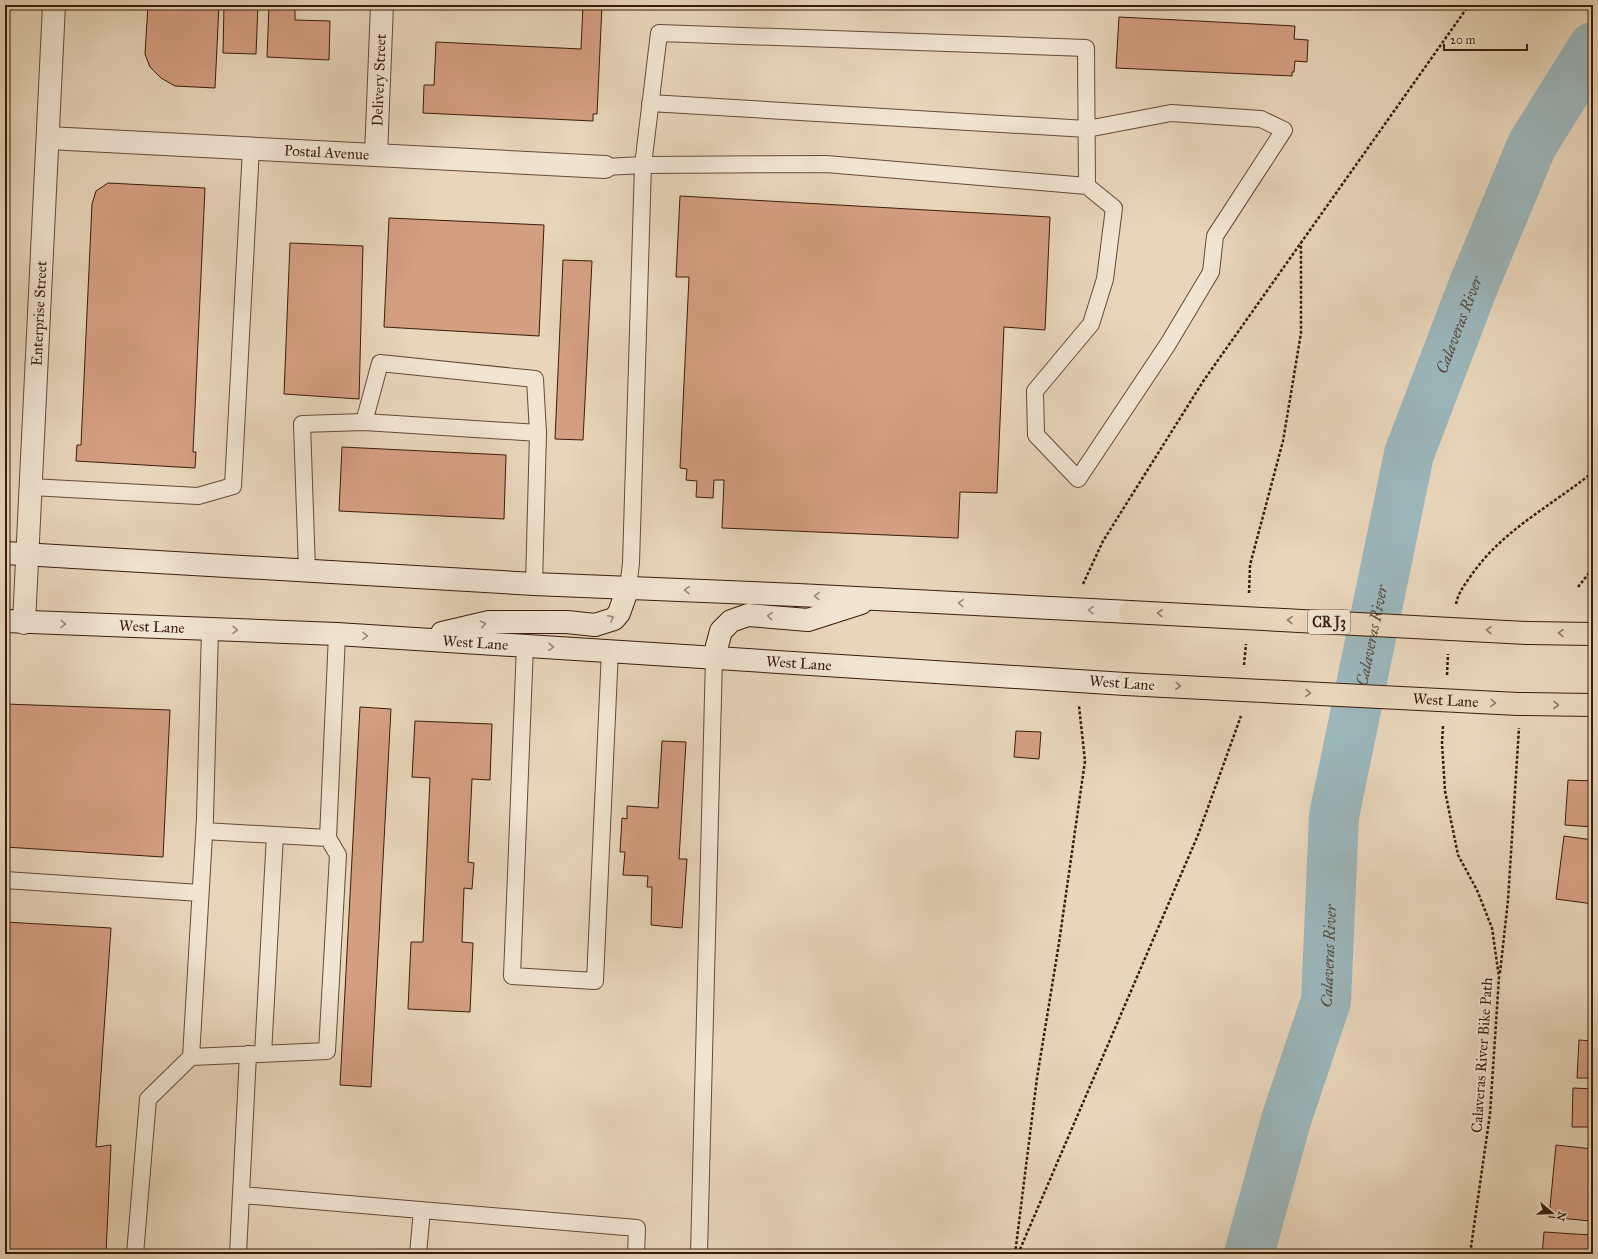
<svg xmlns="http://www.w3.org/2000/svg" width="1598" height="1259" viewBox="0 0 1598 1259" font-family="'IM FELL Great Primer',serif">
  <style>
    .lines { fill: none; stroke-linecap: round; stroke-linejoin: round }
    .river { stroke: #9cb6bb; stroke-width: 50 }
    .building { fill: #d59f81; stroke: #3a1c09 }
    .service-casing { stroke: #664a35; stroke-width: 18 }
    .minor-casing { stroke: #664a35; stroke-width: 24 }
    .secondary-casing { stroke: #3a1c09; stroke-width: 24 }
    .primary-casing { stroke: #3a1c09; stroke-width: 24 }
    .path { stroke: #3a1c09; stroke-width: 2.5; stroke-dasharray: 3 2; stroke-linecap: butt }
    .service { stroke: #f0e4d2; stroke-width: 16 }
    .minor { stroke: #f0e4d2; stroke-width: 22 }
    .secondary { stroke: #f0e4d2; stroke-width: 22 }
    .primary { stroke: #e8d5ba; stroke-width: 22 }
    .primary-bridge-casing { stroke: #3a1c09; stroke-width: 24; stroke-linecap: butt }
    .primary-bridge { stroke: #e8d5ba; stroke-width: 22 }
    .oneway { stroke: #9e8a78 }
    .oneway2 { stroke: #917862 }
    .labels { text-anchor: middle; stroke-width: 4; stroke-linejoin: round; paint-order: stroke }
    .shield { fill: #f0e4d2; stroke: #715845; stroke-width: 1 }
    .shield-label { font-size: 14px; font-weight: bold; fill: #3a1c09 }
    .street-label { font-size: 15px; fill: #3a1c09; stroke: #f0e4d2 }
    .water-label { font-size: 16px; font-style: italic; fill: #574a3e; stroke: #f0e4d2 }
  </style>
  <rect width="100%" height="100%" fill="#e8d5ba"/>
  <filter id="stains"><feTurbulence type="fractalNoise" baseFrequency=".005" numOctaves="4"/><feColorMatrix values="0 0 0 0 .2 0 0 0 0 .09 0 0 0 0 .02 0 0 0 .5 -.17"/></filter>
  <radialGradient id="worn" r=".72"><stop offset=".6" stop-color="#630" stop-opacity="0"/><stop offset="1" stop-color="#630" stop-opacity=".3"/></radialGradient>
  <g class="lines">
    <!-- river -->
    <path class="river" id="s1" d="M1249 1254 1286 1120 1326 1001 1334 816 1409 454 1474 284 1532 145 1593 47"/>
  </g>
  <!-- building -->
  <path class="building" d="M148 5H219L215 88 175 86 161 78 150 67 145 54Z
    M224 5H258L256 54 223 53Z
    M269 5H295V20L330 21 329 60 267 57Z
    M583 5H602L597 114H593V121L423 113 424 85H434L436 42 581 49Z
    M1119 17 1295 26 1294 39 1308 40 1307 62 1295 61 1294 72H1292V76L1116 68Z
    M108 183 205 188 193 452H196L195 468 76 461 77 445H81L92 204 96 191Z
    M680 196 1050 217 1045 330 1004 327 997 493 960 492 958 538 722 528 724 480H714L713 498 696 497 697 481 686 480 687 469 680 468 689 277H676Z
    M389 218 544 225 539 336 384 327Z
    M290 243 363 246 359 399 284 394Z
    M563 260 592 261 583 440 555 439Z
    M342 447 506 455 504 519 339 511Z
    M5 704 170 710 163 857 5 847Z
    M360 707 391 709 371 1087 340 1085Z
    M415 721 492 724 490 780 472 779 468 862 474 863 472 889 464 888 462 942 473 943 470 1012 408 1009 411 942H423L430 778 412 777Z
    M1016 731 1041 732 1039 759 1014 757Z
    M662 741 686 742 679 859H687L682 928 651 925 652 887H647L648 876 623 875 625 852H620L622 818 627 819V806L658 808Z
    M1568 780 1593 781V827L1565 825Z
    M1564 836 1593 840V904L1556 899Z
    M5 922 111 928 96 1147 111 1145 106 1254H5Z
    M1579 1040 1593 1041V1078H1577Z
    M1573 1088 1593 1089V1127H1572Z
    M1556 1145 1593 1149V1184L1590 1221 1549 1217Z
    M1544 1232 1591 1235 1590 1254H1542Z"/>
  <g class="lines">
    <defs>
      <path id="service" d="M605 167 643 165 826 164 1087 186 1114 208 1105 279 1091 324 1035 391 1036 435 1078 479 1168 344 1211 272 1215 236 1284 130 1261 119 1171 113 1087 129 650 103
        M364 422 538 433
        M31 487 198 496 233 486 251 148
        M307 570 302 424 364 422 380 363 535 379 538 433 534 584
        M628 588 631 563 643 165 659 33 1086 48 1087 186
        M525 645 512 976 595 981 610 650
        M204 831 328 838
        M5 880 200 893
        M263 1054 275 835
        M191 1057 327 1051 338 855 328 838 337 634
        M241 1195 637 1228 636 1254
        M135 1254 148 1099 191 1057 205 818 210 629
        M238 1254 248 1054
        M418 1254 422 1210
        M699 1254 714 657"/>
      <g id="minor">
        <path id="s2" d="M48 138 605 167"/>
        <path id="s3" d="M376 155 382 5"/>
        <path id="s4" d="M24 623 54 5"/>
      </g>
      <g id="secondary">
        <path d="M5 553 534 584 798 595 1130 612"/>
        <path id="s5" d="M5 621 337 634 1125 684"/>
        <path d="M442 633 489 622H567L595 625 614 619 619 613 628 588"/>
        <path d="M714 657 721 631 731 621 748 615 808 620 861 603"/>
      </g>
      <path id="primary" d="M1528 633 1593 634
        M1518 704 1593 705"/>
    </defs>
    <!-- service casing -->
    <use href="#service" class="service-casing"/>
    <!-- minor casing -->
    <use href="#minor" class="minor-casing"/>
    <!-- secondary casing -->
    <use href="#secondary" class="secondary-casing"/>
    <!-- primary casing -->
    <use href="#primary" class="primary-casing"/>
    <!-- path -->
    <path class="path" d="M1083 584 1103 541 1204 380 1469 5
      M1578 587 1593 568
      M1249 593 1250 565 1283 441 1301 333V243
      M1456 604C1458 593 1464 586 1470 577 1502 530 1550 507 1593 472
      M1244 665 1246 644
      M1447 675 1448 654
      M1443 726 1442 743 1445 791 1458 855 1477 890 1492 928 1499 977 1490 1114 1470 1254
      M1500 973 1508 900 1519 728
      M1015 1254 1037 1078 1059 943 1085 761 1079 706
      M1018 1254 1198 835 1241 716"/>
    <!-- service -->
    <use href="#service" class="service"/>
    <!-- minor -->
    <use href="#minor" class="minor"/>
    <!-- secondary -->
    <use href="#secondary" class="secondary"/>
    <!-- primary -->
    <use href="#primary" class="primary"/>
    <defs>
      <g id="primary-bridge">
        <path d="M1130 612 1528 633"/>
        <path id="s6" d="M1125 684 1518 704"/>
      </g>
    </defs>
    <!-- primary-bridge casing -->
    <use href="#primary-bridge" class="primary-bridge-casing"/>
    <!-- primary-bridge -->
    <use href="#primary-bridge" class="primary-bridge"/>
  </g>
  <!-- one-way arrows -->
  <defs><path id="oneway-chevron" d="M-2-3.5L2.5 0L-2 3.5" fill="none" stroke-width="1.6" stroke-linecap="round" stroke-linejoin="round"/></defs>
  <g class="oneway">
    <use href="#oneway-chevron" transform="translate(687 590) rotate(-178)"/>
    <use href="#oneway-chevron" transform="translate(817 596) rotate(-177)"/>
    <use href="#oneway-chevron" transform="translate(961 603) rotate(-177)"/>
    <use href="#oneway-chevron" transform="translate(1091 610) rotate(-177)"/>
    <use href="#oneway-chevron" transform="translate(770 616) rotate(-175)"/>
    <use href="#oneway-chevron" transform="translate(611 618) rotate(-27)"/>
    <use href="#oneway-chevron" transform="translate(63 624) rotate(2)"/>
    <use href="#oneway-chevron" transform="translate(483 624) rotate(-13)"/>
    <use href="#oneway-chevron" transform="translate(235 630) rotate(2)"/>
    <use href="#oneway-chevron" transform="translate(365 636) rotate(3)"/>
    <use href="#oneway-chevron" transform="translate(551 647) rotate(3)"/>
  </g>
  <g class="oneway2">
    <use href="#oneway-chevron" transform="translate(1160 613) rotate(-177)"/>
    <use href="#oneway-chevron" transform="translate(1290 620) rotate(-177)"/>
    <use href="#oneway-chevron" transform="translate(1489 630) rotate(-177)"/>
    <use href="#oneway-chevron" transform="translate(1561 633) rotate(-179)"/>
    <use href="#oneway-chevron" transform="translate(1178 686) rotate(3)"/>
    <use href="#oneway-chevron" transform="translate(1308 693) rotate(3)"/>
    <use href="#oneway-chevron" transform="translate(1493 703) rotate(3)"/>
    <use href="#oneway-chevron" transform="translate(1556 705) rotate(1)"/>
  </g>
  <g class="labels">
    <!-- shield labels -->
    <rect class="shield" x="1308" y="610" width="42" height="24" rx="3"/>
    <g class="shield-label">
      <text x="1329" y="627">CR J3</text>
    </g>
    <!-- street labels -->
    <g class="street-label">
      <text dy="5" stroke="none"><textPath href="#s3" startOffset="75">Delivery Street</textPath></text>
      <text dy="5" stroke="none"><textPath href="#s2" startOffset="279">Postal Avenue</textPath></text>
      <text dy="5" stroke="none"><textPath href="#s4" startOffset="310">Enterprise Street</textPath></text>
      <text dy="5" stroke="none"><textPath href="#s5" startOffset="147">West Lane</textPath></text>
      <text dy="5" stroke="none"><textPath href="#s5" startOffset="471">West Lane</textPath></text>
      <text dy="5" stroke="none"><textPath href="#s5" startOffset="795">West Lane</textPath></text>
      <text transform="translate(1122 683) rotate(4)" y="5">West Lane</text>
      <text dy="5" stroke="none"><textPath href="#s6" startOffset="321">West Lane</textPath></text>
      <text transform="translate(1482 1055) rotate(-86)" y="5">Calaveras River Bike Path</text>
    </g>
    <!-- water labels -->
    <g class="water-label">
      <text dy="6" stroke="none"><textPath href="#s1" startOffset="958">Calaveras River</textPath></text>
      <text dy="6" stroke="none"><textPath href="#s1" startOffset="634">Calaveras River</textPath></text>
      <text dy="6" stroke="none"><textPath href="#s1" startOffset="310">Calaveras River</textPath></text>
    </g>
  </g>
  <!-- margin -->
  <rect width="1598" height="1259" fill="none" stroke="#e8d5ba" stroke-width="20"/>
  <rect x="6" y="6" width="1586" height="1247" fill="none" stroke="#3a1c09" stroke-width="2"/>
  <rect x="10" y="10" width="1578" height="1239" fill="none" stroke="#3a1c09"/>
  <!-- north arrow -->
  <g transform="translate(1552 1213) rotate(109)" stroke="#f0e4d2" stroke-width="3" paint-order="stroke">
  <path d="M0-3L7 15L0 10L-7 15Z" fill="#3a1c09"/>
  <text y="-6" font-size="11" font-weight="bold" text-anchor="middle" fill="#3a1c09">N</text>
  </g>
  <!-- scale -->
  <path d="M1444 44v6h83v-6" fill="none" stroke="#3a1c09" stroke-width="2"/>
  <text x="1450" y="44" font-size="12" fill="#3a1c09" stroke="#f0e4d2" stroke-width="3" paint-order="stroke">20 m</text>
  <rect width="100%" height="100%" filter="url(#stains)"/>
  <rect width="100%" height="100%" fill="url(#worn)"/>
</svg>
